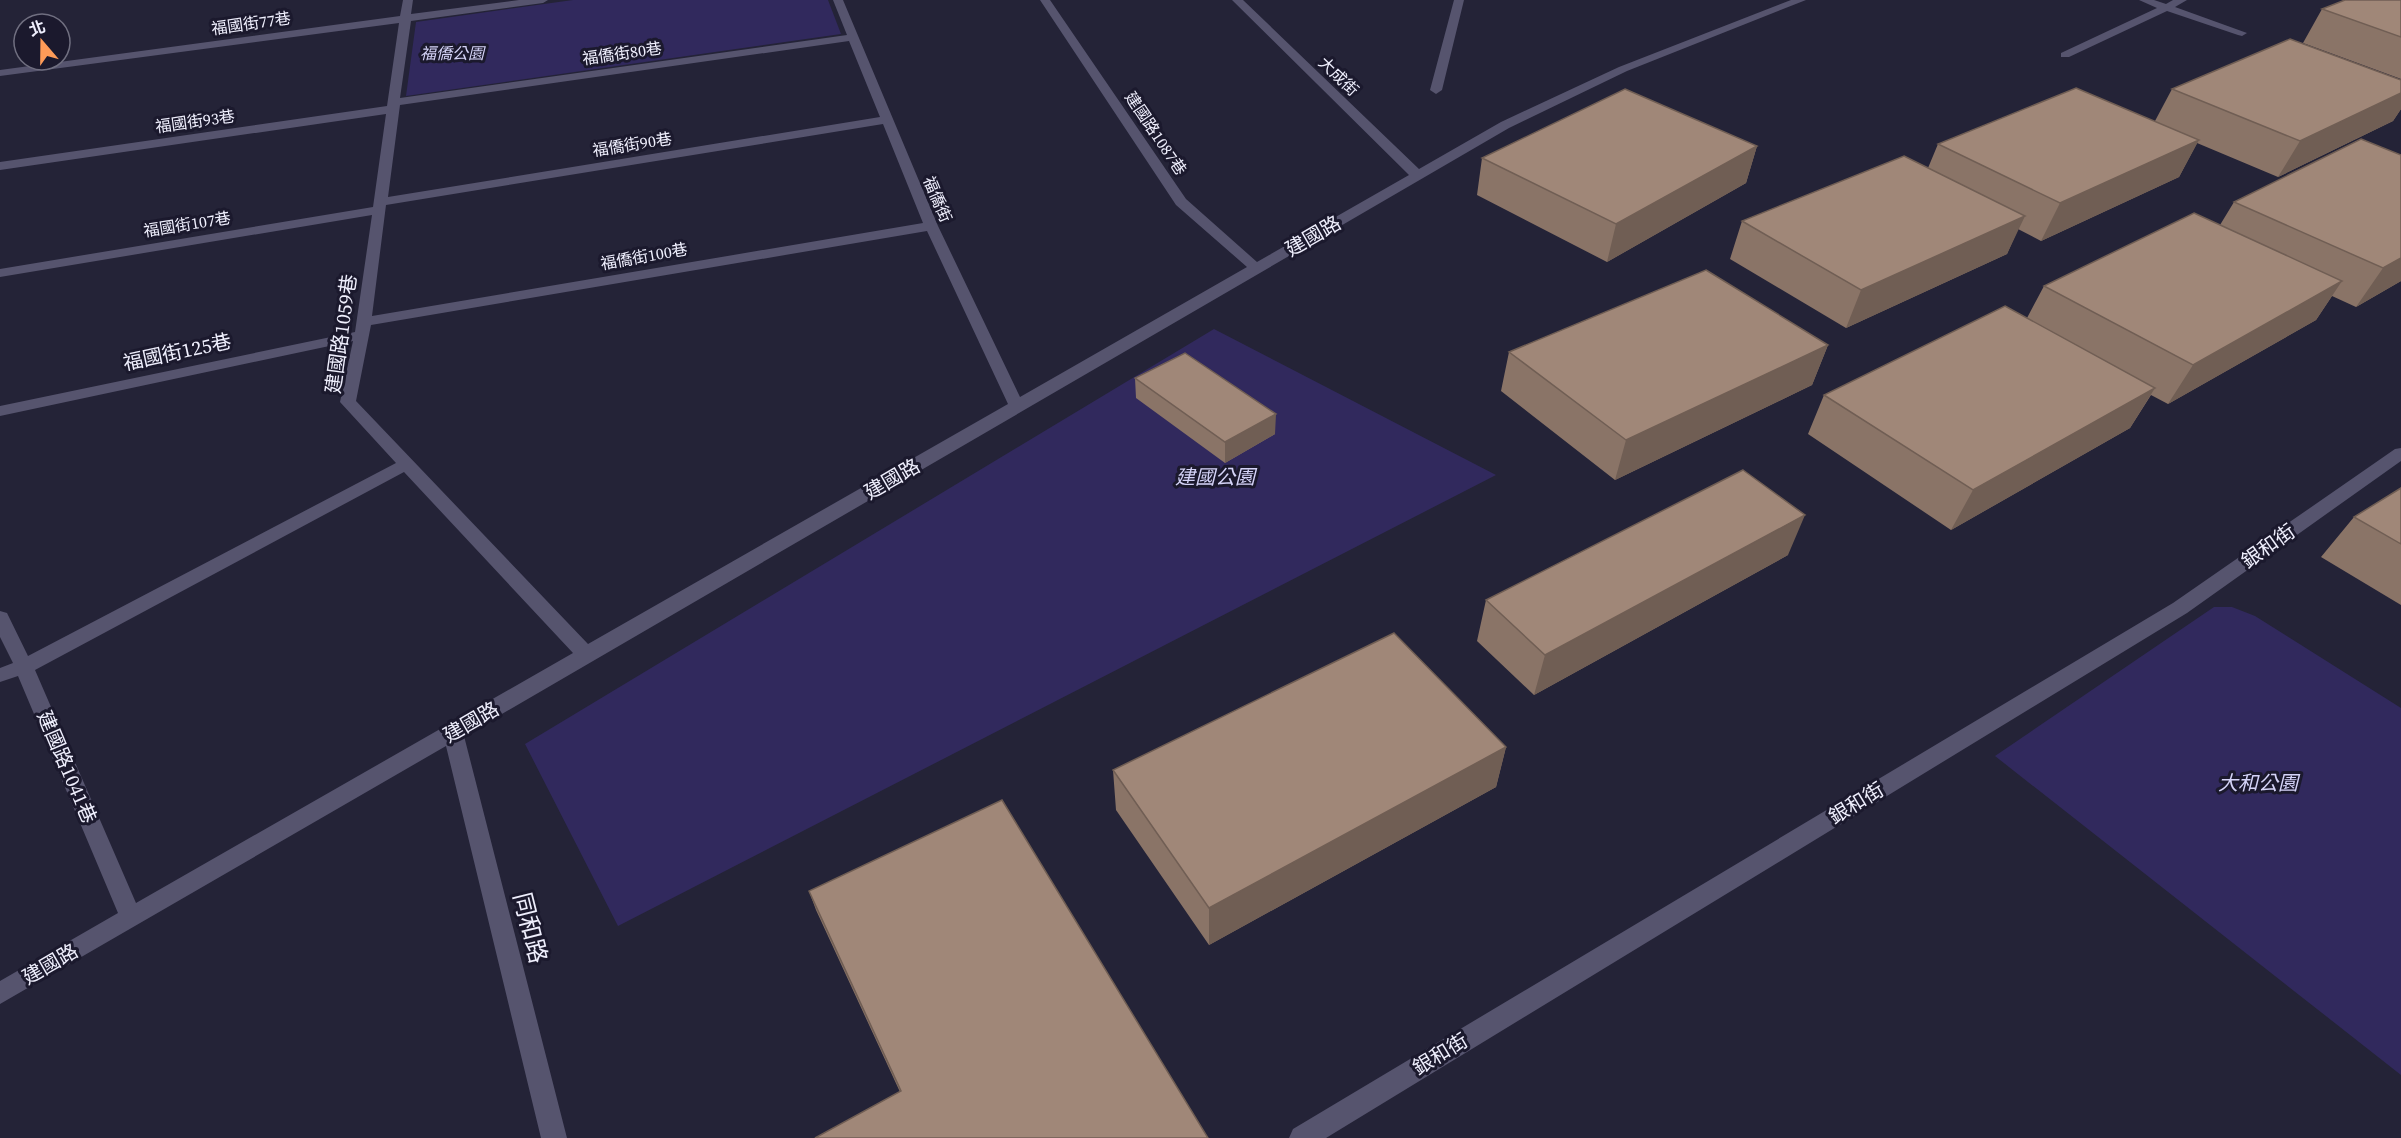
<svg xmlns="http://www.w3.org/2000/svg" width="2401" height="1138" viewBox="0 0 2401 1138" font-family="'Source Serif 4','Noto Sans TC',serif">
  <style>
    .green { fill: #31295d }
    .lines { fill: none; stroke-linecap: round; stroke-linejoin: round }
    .minor { fill: #56546e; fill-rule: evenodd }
    .wall { fill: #8a7467 }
    .shaded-wall { fill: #705e54 }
    .building { fill: #a08778; stroke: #705e54; stroke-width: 1.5 }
    .labels { text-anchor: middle; stroke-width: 6; stroke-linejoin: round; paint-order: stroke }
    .far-street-label { font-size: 16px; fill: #efeffd; stroke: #1b192d }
    .far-park-label { font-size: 16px; font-style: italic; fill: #d4d3f7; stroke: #1b192d }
    .street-label { font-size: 20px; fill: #efeffd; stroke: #1b192d }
    .park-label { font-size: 20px; font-style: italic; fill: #d4d3f7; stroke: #1b192d }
    .near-street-label { font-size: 24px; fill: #efeffd; stroke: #1b192d }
  </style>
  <rect width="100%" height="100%" fill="#242337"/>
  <!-- green -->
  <path class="green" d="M573 0H828L841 34 406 96 416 22Z
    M1214 329 1496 475 618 926 525 744Z
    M2214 607H2232L2255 616 2401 708V1075L1995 756Z"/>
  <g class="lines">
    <!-- minor -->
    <path class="minor" d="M403 0H413L411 14 519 0H548L543 3 411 21 400 98 847 35 833 0H843L938 226 1020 397 1247 267 1176 205 1040 0H1050L1186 199 1257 262 1409 175 1232 0H1243L1419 169 1501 122 1619 67 1791 0H1806L1627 71 1509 128 464 736 567 1138H541L446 746 0 1004V981L118 913 18 676 0 682V668L13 663 0 637V611L7 613 28 656 396 463 340 402 353 341 0 416V406L355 332 372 215 0 277V269L373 207 386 114 0 170V162L387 106 399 23 0 76V70L400 16ZM849 41 880 117 388 197 400 105ZM883 124 923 223 372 316 386 205ZM927 231 1008 404 588 644 356 401 371 325ZM404 472 573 653 136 903 35 670Z
      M1454 0H1464L1442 90 1436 94 1430 90Z
      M2139 0H2154L2166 4 2173 0H2187L2175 7 2247 33 2242 36 2238 35 2167 11 2069 57H2061V53L2157 8Z
      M2401 448V461L2187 613 1326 1138H1289L1293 1129 2173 603 2395 449Z"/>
  </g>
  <!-- wall -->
  <path class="wall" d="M2401 0V79L2303 43 2322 9Z
    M2401 80V109L2393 121 2278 177 2197 143 2179 177 2041 241 2018 229 2007 254 1846 328 1730 259 1742 221 1928 168 1938 144 2155 121 2172 89Z
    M1757 146 1746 183 1607 262 1477 195 1482 158Z
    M2401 155V281L2356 307 2332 296 2316 320 2168 404 2151 395 2130 428 1951 530 1808 434 1824 395 2027 318 2044 286 2220 225 2234 202Z
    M1828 345 1812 385 1615 480 1501 391 1509 352Z
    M1135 378 1275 434 1225 463 1136 398Z
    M2401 488V605L2321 557 2354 517Z
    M1788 555 1534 695 1477 641 1486 600Z
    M1506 747 1496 787 1209 945 1116 810 1113 770Z
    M809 891 1208 1138 900 1092 816 910Z"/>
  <!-- shaded-wall -->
  <path class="shaded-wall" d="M2401 93V109L2393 121 2278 177 2300 141Z
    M2199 140 2179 177 2041 241 2060 203Z
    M1757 146 1746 183 1607 262 1616 224Z
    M2025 216 2007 254 1846 328 1861 290Z
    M2401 258V281L2356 307 2383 268Z
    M2342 281 2316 320 2168 404 2193 365Z
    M1828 345 1812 385 1615 480 1626 440Z
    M2155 388 2130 428 1951 530 1973 490Z
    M1276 414 1275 434 1225 463V442Z
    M1805 515 1788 555 1534 695 1545 655Z
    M1506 747 1496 787 1209 945V908Z"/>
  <!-- building -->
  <path class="building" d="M2345 0H2401V37L2322 9Z
    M2290 39 2401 80V93L2300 141 2172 89Z
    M2076 88 2199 140 2060 203 1938 144Z
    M1625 89 1757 146 1616 224 1482 158Z
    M2361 139 2401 155V258L2383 268 2234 202Z
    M1904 156 2025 216 1861 290 1742 221Z
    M2194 213 2342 281 2193 365 2044 286Z
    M1706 270 1828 345 1626 440 1509 352Z
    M2005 306 2155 388 1973 490 1824 395Z
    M1185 353 1276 414 1225 442 1135 378Z
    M1743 470 1805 515 1545 655 1486 600Z
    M2401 488V544L2354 517Z
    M1394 633 1506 747 1209 908 1113 770Z
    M1002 800 1208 1138H815L901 1091 809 891Z"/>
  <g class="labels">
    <!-- far-street labels -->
    <g class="far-street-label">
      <text transform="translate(251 23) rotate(-8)" y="6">福國街77巷</text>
      <text transform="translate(622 53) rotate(-8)" y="6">福僑街80巷</text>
      <text transform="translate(1339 76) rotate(44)" y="6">大成街</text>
      <text transform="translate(195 121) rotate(-8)" y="6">福國街93巷</text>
      <text transform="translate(1156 133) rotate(56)" y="6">建國路1087巷</text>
      <text transform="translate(632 144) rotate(-9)" y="6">福僑街90巷</text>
      <text transform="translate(938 199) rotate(67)" y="6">福僑街</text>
      <text transform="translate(187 224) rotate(-9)" y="6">福國街107巷</text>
      <text transform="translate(644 256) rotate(-10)" y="6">福僑街100巷</text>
    </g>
    <!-- far-park labels -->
    <g class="far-park-label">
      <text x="452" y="59">福僑公園</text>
    </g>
    <!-- street labels -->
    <g class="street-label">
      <text transform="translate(1313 236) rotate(-30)" y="7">建國路</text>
      <text transform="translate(341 334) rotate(-82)" y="7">建國路1059巷</text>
      <text transform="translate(177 352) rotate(-12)" y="7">福國街125巷</text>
      <text transform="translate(892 479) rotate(-30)" y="7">建國路</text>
      <text transform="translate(2268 546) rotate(-35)" y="7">銀和街</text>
      <text transform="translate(471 722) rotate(-30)" y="7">建國路</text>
      <text transform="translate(67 767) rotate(67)" y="7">建國路1041巷</text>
      <text transform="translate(1856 803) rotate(-31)" y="7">銀和街</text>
      <text transform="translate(50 964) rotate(-30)" y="7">建國路</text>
      <text transform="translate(1440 1054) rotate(-31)" y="7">銀和街</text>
    </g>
    <!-- park labels -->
    <g class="park-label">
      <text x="1215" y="484">建國公園</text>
      <text x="2258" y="790">大和公園</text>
    </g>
    <!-- near-street labels -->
    <g class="near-street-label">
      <text transform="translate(530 928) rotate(76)" y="8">同和路</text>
    </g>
  </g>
  <!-- north arrow -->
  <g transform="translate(42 42) rotate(340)"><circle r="28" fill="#1b192d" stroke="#706f80" stroke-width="1.5"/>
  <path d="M0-4.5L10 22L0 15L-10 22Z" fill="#fe9b58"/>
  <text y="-9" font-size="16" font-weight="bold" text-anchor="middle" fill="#efeffd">北</text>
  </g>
</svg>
